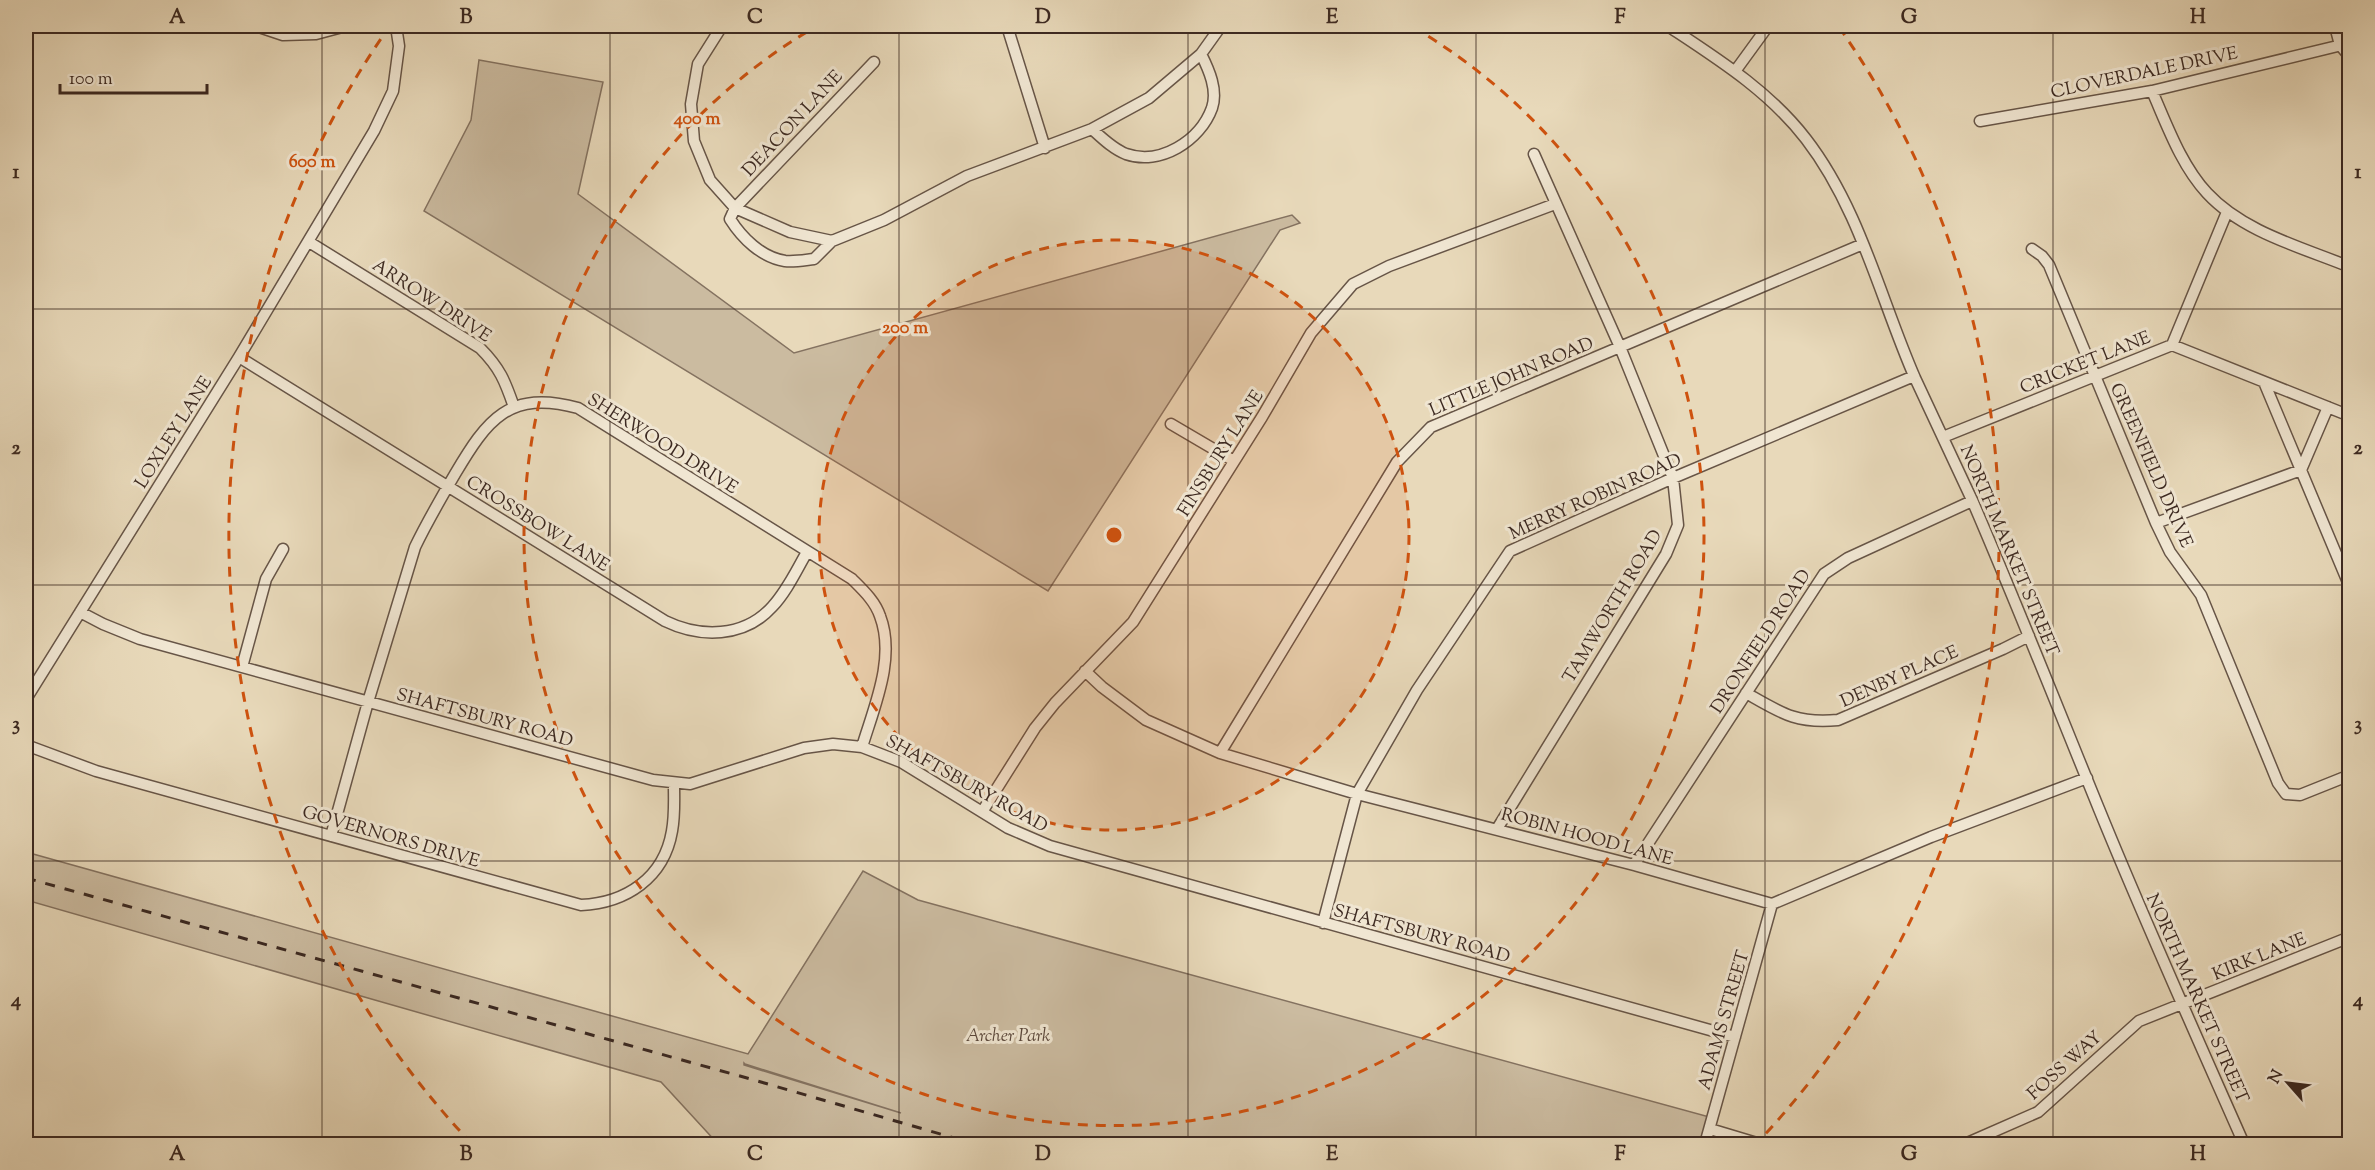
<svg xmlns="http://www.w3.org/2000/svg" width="2375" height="1170" viewBox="0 0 2375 1170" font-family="'Sorts Mill Goudy',serif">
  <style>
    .green { fill: #cbbba0; stroke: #847260; stroke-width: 1.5; fill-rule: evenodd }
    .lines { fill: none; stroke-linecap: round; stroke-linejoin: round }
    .minor-casing { stroke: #675547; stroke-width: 13 }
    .minor { stroke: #f0e6d2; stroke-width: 10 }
    .rail { stroke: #3c2921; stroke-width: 3; stroke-dasharray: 10 10; stroke-linecap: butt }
    .grid { fill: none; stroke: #3c2921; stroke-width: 1.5; stroke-opacity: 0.55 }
    .ring { fill: none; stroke: #ce520f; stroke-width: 3; stroke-dasharray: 10 8 }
    .labels { text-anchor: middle; stroke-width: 6; stroke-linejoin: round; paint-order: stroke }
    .street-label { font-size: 18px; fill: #3c2921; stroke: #f0e6d2 }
    .park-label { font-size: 18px; font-style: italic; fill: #59463a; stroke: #f0e6d2 }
    .centre { fill: #ce520f; stroke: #f0e6d2; stroke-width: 3 }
    .ring-label { font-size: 18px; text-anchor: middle; font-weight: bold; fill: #ce520f; stroke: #f0e6d2; stroke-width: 6; stroke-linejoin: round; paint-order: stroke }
    .neatline { fill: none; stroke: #3c2921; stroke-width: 2 }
    .grid-label { font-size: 20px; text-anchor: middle; font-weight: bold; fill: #3c2921 }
  </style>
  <rect width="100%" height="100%" fill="#e8d9ba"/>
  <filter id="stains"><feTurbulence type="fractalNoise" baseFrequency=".00333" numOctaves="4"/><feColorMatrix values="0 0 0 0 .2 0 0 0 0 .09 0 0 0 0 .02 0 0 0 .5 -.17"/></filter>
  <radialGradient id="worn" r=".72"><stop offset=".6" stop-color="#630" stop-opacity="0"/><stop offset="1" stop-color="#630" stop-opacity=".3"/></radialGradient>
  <!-- green -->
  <path class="green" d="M479 60 603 82 578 194 794 353 1292 215 1300 223 1280 230 1048 591 424 211 471 120Z
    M26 852 748 1054 863 871 918 900 1713 1118 1705 1144H718L661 1082 26 900ZM744 1063 745 1064 901 1113 744 1065Z"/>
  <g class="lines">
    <defs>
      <path id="minor" d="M256 26 283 35 316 34 346 26
        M722 26 698 64 691 104 694 141 710 180 735 208 790 232 832 241 884 220 967 176 1092 129 1149 98 1201 54 1221 26
        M1007 26 1045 148
        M1668 26C1718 59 1769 91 1806 139 1860 209 1880 298 1915 378 1934 419 1953 459 1972 500 2016 602 2057 706 2099 809 2145 922 2195 1033 2244 1144
        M2335 26 2340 45 2350 57
        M1736 70 1768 26
        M2152 91C2167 125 2181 165 2207 193 2243 232 2301 247 2350 267
        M1980 121 2152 91 2350 43
        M1092 129C1102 138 1113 149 1126 154 1160 166 1200 141 1212 108 1218 90 1209 70 1201 54
        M832 241 814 259C805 260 794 262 785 261 761 257 742 238 730 219L735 208 874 62
        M309 242 480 348C500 368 505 381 514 407
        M2032 249 2042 256 2049 265 2156 523 2170 552 2201 595 2278 783 2286 794 2300 795 2350 775
        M2172 345 2350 416
        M239 357 665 621C700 638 744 638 772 607 787 591 796 571 807 552
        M2264 382 2350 587
        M1171 424 1234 461
        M1943 437 2172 345 2227 212
        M2156 523 2301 470 2328 407
        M80 612 103 624 140 639 653 780 690 784 804 748 833 744 862 747 901 762 1008 828 1050 846 1735 1037
        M242 667 266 579 283 549
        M1085 671 1102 687 1146 720 1220 753 1357 794 1634 865 1772 904 1931 837 2087 778
        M1746 693C1781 713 1796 724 1838 720L2003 649 2029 636
        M26 699 239 357 374 131 393 91 399 46 396 26
        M26 745 96 771 581 905C626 903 664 878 672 831 675 815 674 799 674 784
        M1220 753 1397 462 1431 427 1863 244
        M982 812 1035 728 1055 703 1133 622 1262 417 1311 333 1353 284 1389 266 1555 204
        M1497 829 1666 554 1678 525 1673 478 1620 347 1534 154
        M331 836 368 702 415 547C427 522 441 498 455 474 487 420 509 389 578 408L852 579C863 590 875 601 880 616 896 658 874 707 862 747
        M1634 865 1824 574 1848 558 1972 501
        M1323 923 1357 794 1417 690 1510 551 1673 478 1914 376
        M1710 1129 1760 1144
        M1705 1144 1772 904
        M1965 1144 2038 1112 2139 1021 2350 937"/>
    </defs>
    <!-- minor casing -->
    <use href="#minor" class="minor-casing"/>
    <!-- minor -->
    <use href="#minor" class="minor"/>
    <!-- rail -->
    <path class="rail" d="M26 878 747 1078 975 1144"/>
  </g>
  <!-- grid -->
  <path class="grid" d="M322 26V1144M610 26V1144M899 26V1144M1188 26V1144M1476 26V1144M1765 26V1144M2053 26V1144M26 309H2350M26 585H2350M26 861H2350"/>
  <!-- distance rings -->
  <circle cx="1114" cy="535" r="295" fill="#ce520f" fill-opacity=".12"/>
  <g class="ring">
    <circle cx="1114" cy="535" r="295"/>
    <path d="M1413 27A590 590 0 1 1 815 27"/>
    <path d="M472 1144A885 885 0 0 1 389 27M1839 27A885 885 0 0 1 1756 1144"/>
  </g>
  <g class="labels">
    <!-- street labels -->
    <g class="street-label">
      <text transform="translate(2144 72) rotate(-12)" y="6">CLOVERDALE DRIVE</text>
      <text transform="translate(792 123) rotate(-47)" y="6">DEACON LANE</text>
      <text transform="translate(432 300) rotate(33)" y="6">ARROW DRIVE</text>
      <text transform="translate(2085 362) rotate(-22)" y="6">CRICKET LANE</text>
      <text transform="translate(1511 376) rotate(-23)" y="6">LITTLE JOHN ROAD</text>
      <text transform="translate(173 432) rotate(-58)" y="6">LOXLEY LANE</text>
      <text transform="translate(663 443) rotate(32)" y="6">SHERWOOD DRIVE</text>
      <text transform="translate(1220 453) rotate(-58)" y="6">FINSBURY LANE</text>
      <text transform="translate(2152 465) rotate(66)" y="6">GREENFIELD DRIVE</text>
      <text transform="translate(1595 496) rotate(-24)" y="6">MERRY ROBIN ROAD</text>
      <text transform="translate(538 523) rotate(32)" y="6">CROSSBOW LANE</text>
      <text transform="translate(2010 550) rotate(67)" y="6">NORTH MARKET STREET</text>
      <text transform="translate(1612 606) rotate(-59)" y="6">TAMWORTH ROAD</text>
      <text transform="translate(1760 641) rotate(-57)" y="6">DRONFIELD ROAD</text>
      <text transform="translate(1899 676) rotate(-24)" y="6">DENBY PLACE</text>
      <text transform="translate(485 717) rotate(15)" y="6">SHAFTSBURY ROAD</text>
      <text transform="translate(967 783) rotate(29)" y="6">SHAFTSBURY ROAD</text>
      <text transform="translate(391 836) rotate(16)" y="6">GOVERNORS DRIVE</text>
      <text transform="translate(1587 836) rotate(15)" y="6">ROBIN HOOD LANE</text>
      <text transform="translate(1422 933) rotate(15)" y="6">SHAFTSBURY ROAD</text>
      <text transform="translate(2259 956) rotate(-22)" y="6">KIRK LANE</text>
      <text transform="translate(2198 998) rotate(66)" y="6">NORTH MARKET STREET</text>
      <text transform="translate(1723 1020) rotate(-74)" y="6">ADAMS STREET</text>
      <text transform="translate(2064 1065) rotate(-42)" y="6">FOSS WAY</text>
    </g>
    <!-- park labels -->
    <g class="park-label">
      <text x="1008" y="1041">Archer Park</text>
    </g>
  </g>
  <circle cx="1114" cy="535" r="9" class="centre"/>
  <g class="ring-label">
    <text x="697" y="124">400 m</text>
    <text x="312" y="167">600 m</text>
    <text x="905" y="333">200 m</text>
  </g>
  <!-- margin -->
  <rect width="2375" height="1170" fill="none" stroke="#e8d9ba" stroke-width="66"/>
  <!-- north arrow -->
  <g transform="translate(2288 1083) rotate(298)" stroke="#f0e6d2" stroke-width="4.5" paint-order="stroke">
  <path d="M0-4.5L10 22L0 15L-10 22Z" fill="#3c2921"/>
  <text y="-9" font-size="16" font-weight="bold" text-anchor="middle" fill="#3c2921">N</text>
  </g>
  <!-- scale -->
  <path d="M60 84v9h147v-9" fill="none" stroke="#3c2921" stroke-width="3"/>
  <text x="69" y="84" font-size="18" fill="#3c2921" stroke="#f0e6d2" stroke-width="4.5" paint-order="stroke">100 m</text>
  <rect x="33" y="33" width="2309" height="1104" class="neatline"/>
  <g class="grid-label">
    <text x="177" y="23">A</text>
    <text x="466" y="23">B</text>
    <text x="755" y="23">C</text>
    <text x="1043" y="23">D</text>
    <text x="1332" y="23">E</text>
    <text x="1620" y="23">F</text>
    <text x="1909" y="23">G</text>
    <text x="2198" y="23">H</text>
    <text x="16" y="178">1</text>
    <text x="2358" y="178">1</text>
    <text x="16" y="454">2</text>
    <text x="2358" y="454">2</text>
    <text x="16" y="730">3</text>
    <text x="2358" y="730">3</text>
    <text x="16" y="1006">4</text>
    <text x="2358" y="1006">4</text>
    <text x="177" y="1160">A</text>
    <text x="466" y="1160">B</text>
    <text x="755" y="1160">C</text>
    <text x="1043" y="1160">D</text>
    <text x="1332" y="1160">E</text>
    <text x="1620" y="1160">F</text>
    <text x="1909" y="1160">G</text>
    <text x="2198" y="1160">H</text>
  </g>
  <rect width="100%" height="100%" filter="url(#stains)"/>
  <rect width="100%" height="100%" fill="url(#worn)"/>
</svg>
